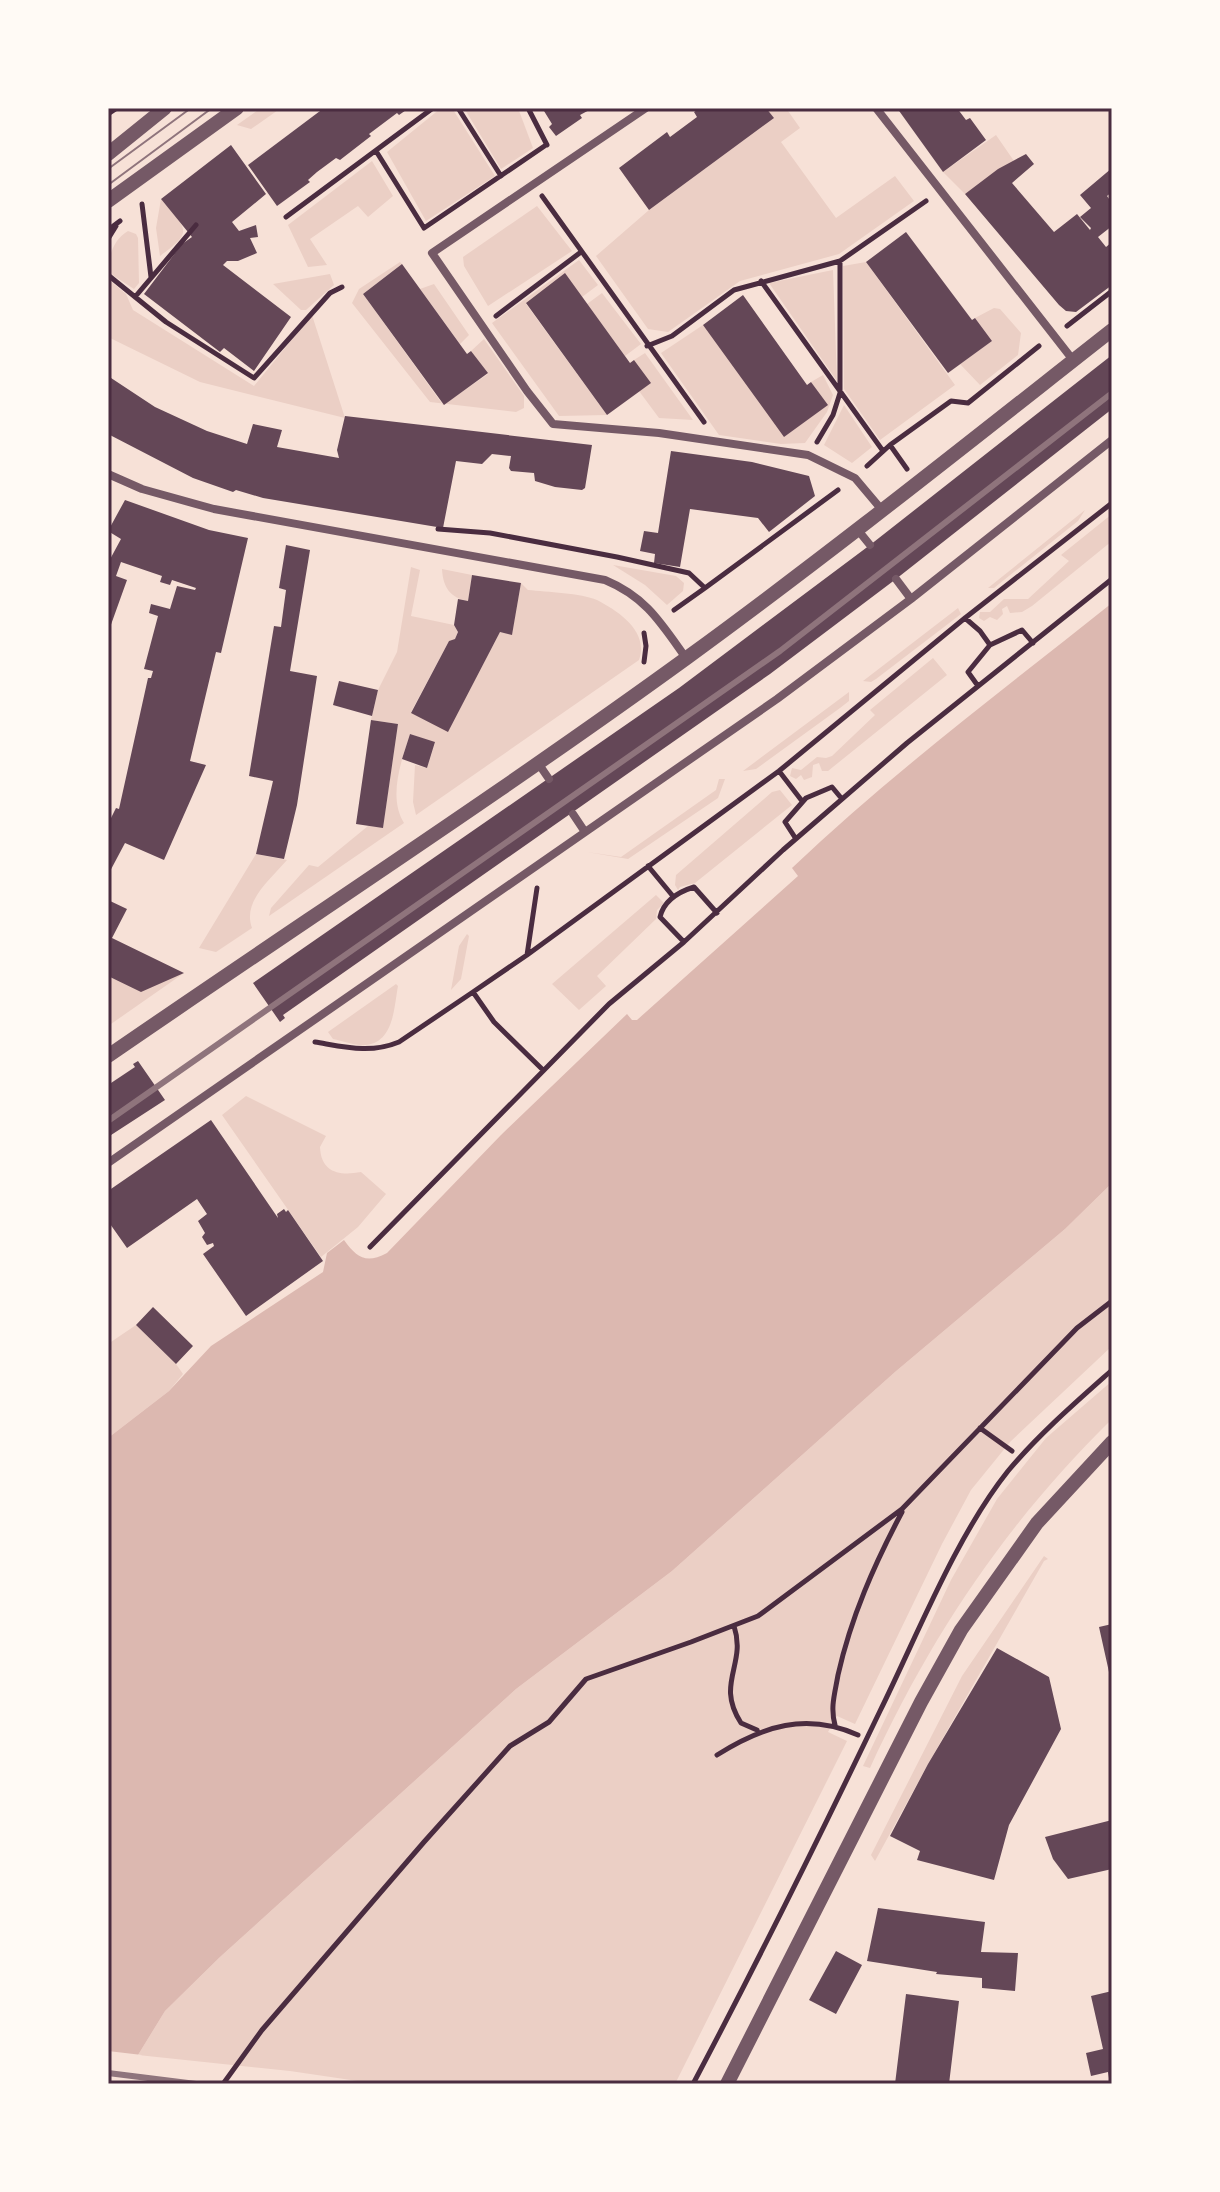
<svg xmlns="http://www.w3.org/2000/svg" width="1220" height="2192" viewBox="0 0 1220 2192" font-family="'Roboto Serif',serif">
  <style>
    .green { fill: #ebcfc5 }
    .water { fill: #dcb8b0 }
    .pier { fill: #f7e1d7 }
    .building { fill: #644757 }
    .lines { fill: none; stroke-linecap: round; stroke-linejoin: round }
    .path { stroke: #4a2c40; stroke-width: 5 }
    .minor { stroke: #755966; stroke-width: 8 }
    .tertiary { stroke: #755966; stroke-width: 14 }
    .tram { stroke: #8f747c; stroke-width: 2 }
    .rail { stroke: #8f747c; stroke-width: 6 }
    .neatline { fill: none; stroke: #4a2c40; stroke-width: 3 }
  </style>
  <rect width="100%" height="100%" fill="#f7e1d7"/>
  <!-- green -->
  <path class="green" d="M261 108H281L251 129 237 125Z
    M441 108H452L495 176 426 221 387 152Z
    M464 108H518L533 148 501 169Z
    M766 108H786L800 128 781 142 836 218 895 176 914 201 839 254 740 281 668 332 648 329 596 256 649 210 773 118Z
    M996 135 1014 161 965 194 943 172Z
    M372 161 393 196 368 217 358 206 310 239 327 265 308 267 288 225Z
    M161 199C185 229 196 230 160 256L156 228Z
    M537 206 572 251 488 306 464 266 463 257Z
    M128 231 136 234 138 238 139 283 134 289 108 272C108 256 114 239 128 231Z
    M579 260 598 285 582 297 565 274 526 304 607 415 559 416 492 323Z
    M400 262 402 264 363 294 443 405 488 374 471 351 484 339 524 396V408L516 412 430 402 352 303 359 289Z
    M866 262 955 385 880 440 844 389 843 266Z
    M833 270 837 381 769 283Z
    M330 274 334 285 306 310H301L273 284Z
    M108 279 126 294 133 310 254 386 312 315 345 418 200 382 108 337Z
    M434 284 469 335 460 344 420 289Z
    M602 293 641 344 625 356 587 304Z
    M994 308 1000 309 1021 333 1018 355 980 385 960 364 992 341 975 318Z
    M703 325 827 405 811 382 823 375 833 395 827 412 805 443 781 444 719 435 661 353Z
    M645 353 693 420 659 418 639 391 634 360Z
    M844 405 872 447 852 463 824 445Z
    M1085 510 1078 521 994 588H988Z
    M1112 514V541L1032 606 1022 612 1010 613 1007 606 1002 609 1003 614 997 620 990 617 984 621 979 618 980 612H990L1004 599H1028L1069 561 1061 555Z
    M613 565 676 576 684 583 683 591 667 605 645 585Z
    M411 567 420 570 411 616 454 625 458 632 455 639 449 641 411 712 448 731 500 632 512 634 521 583 528 590C547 592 581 593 597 600 620 612 649 632 639 660L416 815 413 802 415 765 427 768 435 743 410 734C401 762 388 797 404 823L269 916 271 908 309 865 318 867 368 826 383 827 398 724 371 720 378 690 397 652Z
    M442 569 472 575 468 601C450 598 443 587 442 569Z
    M958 608 961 614 876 679 871 682 863 681Z
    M933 658 947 675 828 771H822L819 763 813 765 812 777 804 780 801 775 796 779 790 776 792 768 801 770 817 757 826 758 832 756 875 715 870 710Z
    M849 692V701L840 708 756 769 743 771Z
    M719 779H725L718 798 628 859 587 852 621 857 716 790Z
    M780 790 792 805 695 883 680 887 678 890 675 885 676 875 772 792Z
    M256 854 287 860C271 879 242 901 252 928L216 952 199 948Z
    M656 895 664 903 657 910 656 919 597 976 606 986 579 1010 552 984Z
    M467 934 469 936 461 979 451 990 459 946Z
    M184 973 111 1024 108 1022V976Z
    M396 984 398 986C394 1007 394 1042 366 1045 356 1046 343 1041 333 1039L328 1032Z
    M246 1096 326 1136 320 1147C321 1173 340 1176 361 1172L386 1194 358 1227 321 1257 222 1115Z
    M1112 1183V1346L1010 1442 971 1490 942 1544 855 1724 837 1716 828 1732 847 1741 675 2084H378L290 2071 138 2055 165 2011 220 1957 516 1689 672 1571 895 1372 1065 1229Z
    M136 1325 176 1364 183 1374 169 1391 108 1438V1344Z
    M1112 1381V1419C1007 1522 931 1635 870 1768L863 1766 951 1580 997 1499 1046 1438Z
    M1044 1556 1048 1559 1044 1561 928 1764 875 1861 871 1855 962 1676Z"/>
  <!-- water -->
  <path class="water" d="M1112 603V1183L1065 1229 895 1372 672 1571 516 1689 220 1957 165 2011 138 2055 108 2079V1438L169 1391 211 1346 323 1272 327 1253 344 1240C357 1258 366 1264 387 1253L501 1135 627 1014 632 1020H637L798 876 792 868C892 773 1004 689 1112 603Z"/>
  <!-- pier -->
  <path class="pier" d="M108 2051 142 2055 108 2083Z"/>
  <!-- building -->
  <path class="building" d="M324 108H409L399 115 397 113 369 134 371 136 340 160 336 158 317 172 308 180 310 182 277 206 248 165Z
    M550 108H593L580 115 582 118 556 136 549 127 552 124 544 111Z
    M700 108H766L774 118 649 210 619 168 667 132 670 137 697 117 694 112Z
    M897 108H957L966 120 970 118 986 140 943 172Z
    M231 145 266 194 232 222 239 231 256 225 258 237 250 238 257 253 238 261H227L223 265 291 317 254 371 224 348 220 352 144 294 182 244 192 237 161 199Z
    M1026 154 1034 164 1012 183 1054 232 1077 214 1090 230 1091 228 1080 217 1091 208 1080 195 1112 168V192L1107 196 1112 203V226L1098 237 1106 247 1112 242V285L1076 312 1066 311 1059 305 965 194 998 169Z
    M906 232 972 320 975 318 992 341 948 373 866 262Z
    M402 264 467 354 471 351 488 373 444 405 363 294Z
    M565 273 630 363 634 360 651 383 607 415 526 303Z
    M743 295 807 385 811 382 828 405 784 437 703 325Z
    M1112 355V409L896 579 770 674 283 1015 285 1018 280 1022 253 983 679 688 870 545Z
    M108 376 155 407 207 431 247 444 253 424 282 430 277 447 339 458 337 450 345 416 592 445 585 488 582 490 555 487 535 481 534 473 511 471 509 468 511 456 492 454 482 464 456 461 443 528 263 498 236 490 233 492 193 478 108 434Z
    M671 451 752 462 809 476 815 496 769 532 758 518 690 509 680 567 654 563 655 554 640 551 644 531 658 533Z
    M125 500 209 530 248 538 221 653 216 652 190 761 206 765 164 860 125 843 108 875V824L116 808 119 809 148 678H151L153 671 144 669 158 616 149 613 151 604 170 609 177 586 195 590 196 588 172 580 170 585 160 582 162 576 121 562 116 576 127 580 108 633V563L121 539 108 531Z
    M286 545 310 550 290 671 317 676 297 805 284 859 256 854 273 781 249 776 274 626 281 627 286 590 279 588Z
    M472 575 521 583 512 635 500 632 448 732 411 713 449 641 455 639 458 632 454 625 458 599 468 601Z
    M339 681 378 690 372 716 333 705Z
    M371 720 398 724 383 828 356 824Z
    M410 734 435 742 427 768 402 759Z
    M108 900 127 909 112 938 184 973 141 992 108 976Z
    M138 1061 165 1100 108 1137V1085L135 1067 133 1064Z
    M211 1120 278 1218 277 1214 284 1209 286 1212 288 1210 323 1261 246 1316 203 1254 214 1246 213 1243 207 1245 202 1237 205 1233 198 1221 207 1214 197 1199 127 1248 108 1221V1191Z
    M153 1307 193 1346 176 1364 136 1325Z
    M1112 1624V1681H1111L1099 1627Z
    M997 1648 1049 1677 1061 1729 1009 1825 994 1880 917 1860 920 1851 890 1836 928 1764Z
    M1112 1820V1869L1068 1879 1053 1859 1045 1837Z
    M878 1908 985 1922 981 1952 1018 1953 1015 1991 982 1988V1978L936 1974 937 1972 867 1961Z
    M836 1951 862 1965 836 2014 809 2000Z
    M1112 1991V2084H1110L1108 2072 1091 2076 1086 2053 1103 2049 1091 1996Z
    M906 1994 959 2001 949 2084H895Z"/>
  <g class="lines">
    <!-- path -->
    <path class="path" d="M458 108 501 176
      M528 108 547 145
      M108 114 117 108
      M376 151 424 228
      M542 196 704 422
      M142 204 151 277
      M286 217 433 108
      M424 228 546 145
      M108 230 120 221
      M108 239 116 226
      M108 275 166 322 254 378 330 293 342 287
      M761 281 883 451
      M135 297 196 225
      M496 316 581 252
      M1067 326 1112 291
      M647 346 672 336 734 290 840 261 926 201
      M817 442 833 415 840 393V261
      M890 445 907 469
      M867 466 890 445 951 401 968 403 1039 346
      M438 529 490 533 617 557 689 573 705 588 838 490
      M674 610 705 588
      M965 618 980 631 990 645
      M644 662 646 646 644 633
      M978 686 968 672 990 645 1022 630 1033 643
      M779 771 802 801
      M796 839 785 822 806 798 832 787 842 799
      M648 866 672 895
      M537 888 527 955 473 992 494 1022 543 1070
      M684 942 660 917C664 900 678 892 694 887L717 913
      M527 955 779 771 965 618 1112 503
      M315 1042C345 1047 370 1054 399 1042L473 992
      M370 1247 609 1004 684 942 783 850 907 743 1112 579
      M980 1428 1012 1451
      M734 1626C747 1665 715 1683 741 1723L757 1730
      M835 1725C830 1707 835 1693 838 1675 851 1617 874 1565 902 1512
      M717 1755C763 1726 806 1712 858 1735
      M223 2084 262 2030 424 1842 510 1746 549 1722 586 1679 691 1642 758 1616 902 1509 1077 1328 1112 1301
      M693 2084C758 1961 820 1836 880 1711 917 1636 956 1536 1008 1471 1039 1434 1076 1402 1112 1370"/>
    <!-- minor -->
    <path class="minor" d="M646 108 432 253 527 391 553 424 659 433 808 455 855 478 882 510
      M876 108 1073 360
      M108 474 142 489 214 509 605 580C646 597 661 623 686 658
      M857 529 870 545
      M896 579 911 599
      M538 763 549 779
      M573 814 585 832
      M108 1163 777 699 911 599 1112 440"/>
    <!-- tertiary -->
    <path class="tertiary" d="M108 154 165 108
      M108 201 237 108
      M108 1056C301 923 498 795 688 657 832 552 972 440 1112 330
      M727 2084 921 1702 961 1630 1037 1523 1112 1442"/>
    <!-- tram -->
    <path class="tram" d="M108 169 191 108
      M108 185 212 108"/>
    <!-- rail -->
    <path class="rail" d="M108 1121 780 651 1112 393
      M108 2073 196 2084"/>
  </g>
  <!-- border -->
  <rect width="1220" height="2192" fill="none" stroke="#fffaf5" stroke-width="220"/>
  <rect x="110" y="110" width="1000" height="1972" class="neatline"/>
</svg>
